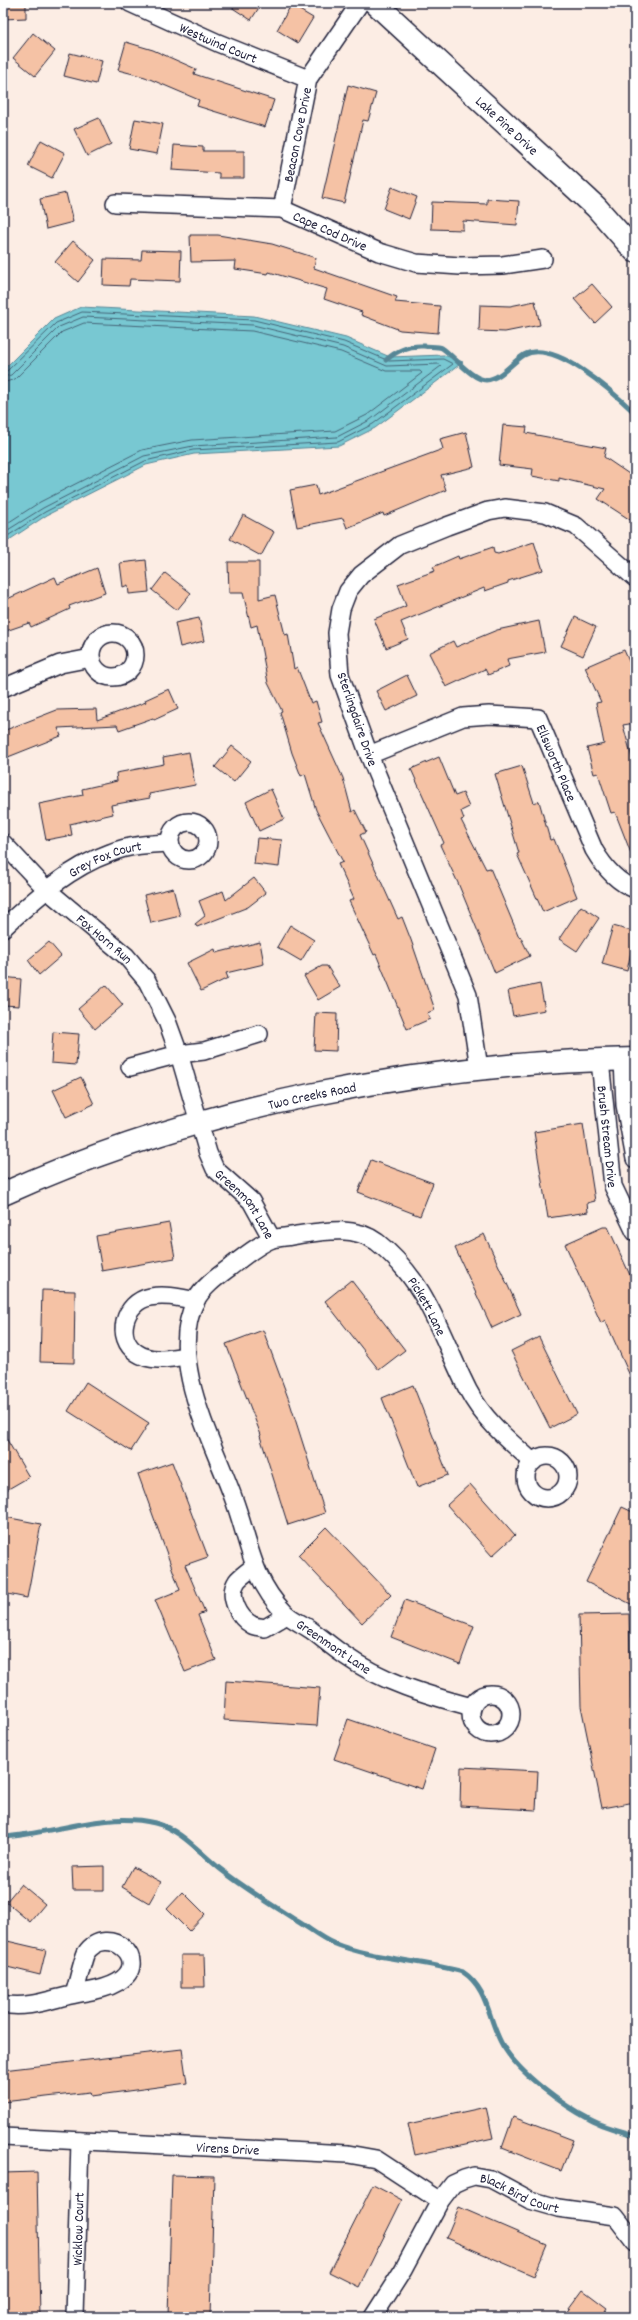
<svg xmlns="http://www.w3.org/2000/svg" width="638" height="2320" viewBox="0 0 638 2320" font-family="Dekko,sans-serif">
  <style>
    .water { fill: #78c8d2; stroke: #568696 }
    .lines { fill: none; stroke-linecap: round; stroke-linejoin: round }
    .shore { stroke: #446477; stroke-width: 1 }
    .stream { stroke: #568696; stroke-width: 5 }
    .building { fill: #f5c2a5; stroke: #22223b }
    .street-casing { stroke: #22223b; stroke-width: 20 }
    .secondary-casing { stroke: #22223b; stroke-width: 25 }
    .street { stroke: #fff; stroke-width: 17 }
    .secondary { stroke: #fff; stroke-width: 22 }
    .labels { text-anchor: middle; stroke-width: 3; stroke-linejoin: round; paint-order: stroke }
    .street-label { font-size: 14px; fill: #22223b; stroke: #fff }
  </style>
  <rect width="100%" height="100%" fill="#fcede4"/>
  <filter id="ink" filterUnits="userSpaceOnUse"><feTurbulence type="fractalNoise" baseFrequency=".025" numOctaves="2"/><feDisplacementMap in="SourceGraphic" scale="8" xChannelSelector="R" yChannelSelector="G"/><feConvolveMatrix kernelMatrix="1 2 1 2 8 2 1 2 1" color-interpolation-filters="sRGB"/></filter>
  <g filter="url(#ink)">
    <!-- water -->
    <path class="water" d="M81 307 254 316 346 338 390 357 444 355 463 362 375 428 339 446 194 454 146 465 47 515 3 544V370L54 319Z"/>
    <g class="lines">
      <!-- shore -->
      <path class="shore" d="M3 372 7 371 56 323 82 312 254 320 344 342 389 361 443 359 453 364 373 424 338 442 193 450 145 461 45 512 3 539
        M3 377 11 375 59 327 83 317 253 325 343 347 387 366 439 364 441 366 370 420 337 437 193 446 144 456 43 508 3 533
        M3 383 15 379 62 332 84 323 252 331 341 352 386 371H420L422 373 367 415 335 431 192 440 142 450 40 502 3 526"/>
      <!-- stream -->
      <path class="stream" d="M386 360C397 350 409 345 424 346 429 347 438 346 442 348 454 356 472 380 486 380 501 379 512 362 524 355 554 338 615 394 635 413
        M3 1837C54 1834 104 1811 155 1823 180 1829 200 1853 219 1868 244 1888 271 1904 297 1921 309 1928 321 1938 333 1943 371 1959 422 1960 463 1972 489 1989 488 2021 503 2046 520 2074 562 2105 591 2120 604 2127 621 2131 635 2135"/>
    </g>
    <!-- building -->
    <path class="building" d="M3 3H26V18L3 19Z
      M225 3H262L251 20Z
      M291 5 313 18 298 43 277 30Z
      M33 33 55 51 35 76 13 58Z
      M126 42 153 50 196 69 194 74 274 100 265 127 197 106 199 100 145 77 118 70Z
      M70 53 102 61 96 84 64 76Z
      M348 85 376 93 368 121 363 120 344 203 322 198Z
      M99 118 111 144 87 156 74 129Z
      M135 119 163 124 157 154 129 149Z
      M41 140 65 153 52 178 28 166Z
      M174 145 203 147V151H244V178H219V173L172 170Z
      M392 187 417 197 409 219 384 209Z
      M66 193 73 222 46 229 40 199Z
      M487 199 519 201 517 225 463 221V230L431 229 432 202 487 204Z
      M190 235H218L272 244 316 258 314 268 397 297 395 302 440 306 438 333 400 330 361 315 362 312 324 299 327 289 269 272 268 274 235 269 236 261 191 262Z
      M73 241 95 260 78 282 55 262Z
      M142 250 181 251 180 281 130 279 129 286 103 285 104 259 141 260Z
      M592 284 612 307 595 323 574 299Z
      M535 301 540 325 505 332 479 331 480 305 510 306Z
      M503 425 527 427 526 433 606 448 604 457 635 478V523L598 499 605 489 559 478V481L532 476 533 469 499 465Z
      M466 432 474 467 441 475 446 490 384 516 383 513 347 528 343 518 297 527 290 490 316 485 318 495 443 449 440 439Z
      M243 515 274 532 261 556 230 539Z
      M534 542 543 570 508 581V583L485 591 484 588 401 622 408 639 386 648 374 619 406 606 398 584 435 571 433 567 458 556 459 559 493 547 494 553 498 554Z
      M146 560 149 592 129 594 128 585 123 587 120 563Z
      M228 562H259V599L275 595 285 635 288 634 294 669 297 667 311 703 316 701 322 722 318 723 343 778 352 812 355 810 366 832 360 835 398 919 402 917 411 940 435 1010 427 1013 430 1019 407 1029 376 954 374 955 349 901 354 899 338 864 343 862 316 810 305 774 301 776 292 753 280 712 282 711 268 683 257 625 251 627 243 593H229Z
      M97 568 105 593 69 606 70 609 31 627 29 623 3 632V601L55 577 58 584Z
      M165 573 191 593 177 610 152 590Z
      M575 617 596 627 583 656 561 646Z
      M199 618 204 641 180 647 175 623Z
      M539 621 545 652 507 659 509 666 488 675 485 669 446 687 429 653 453 641 456 647 497 630Z
      M624 650 635 675V723L623 725 635 769 634 861 615 812 611 813 598 773 594 774 587 748 604 744 596 703 601 702 585 667Z
      M407 675 417 696 386 711 376 691Z
      M169 689 178 709 154 720 153 718 119 730 117 725 58 728 61 736 3 759V731L57 710 96 709 97 720 146 702 145 700Z
      M232 746 251 761 234 782 215 767Z
      M189 752 195 785 149 794 150 798 111 805 113 814 70 824 72 835 46 840 39 804 83 795 82 789 117 781 116 773 164 764 163 757Z
      M439 757 455 796 463 793 469 807 461 811 464 819 461 820 486 869 490 868 519 937 520 936 530 956 495 973 458 883 440 845 444 843 411 769Z
      M522 766 534 803 539 801 550 840 554 839 577 897 543 912 517 854 519 853 495 774Z
      M271 789 284 819 259 831 246 802Z
      M257 838 282 840 279 867 254 864Z
      M254 878 266 893 248 907 197 927 195 924 205 916 199 901 223 891 226 900Z
      M173 888 180 916 151 923 144 895Z
      M581 906 599 918 577 951 559 939Z
      M290 925 314 940 301 961 277 947Z
      M613 926 635 932 627 971 602 964Z
      M49 942 61 956 39 975 28 960Z
      M260 942 264 964 226 973 228 978 201 991 187 963 215 949 216 953Z
      M322 966H327L340 987 318 1000 304 976Z
      M3 977 21 979 19 1006 3 1005Z
      M540 984 545 1010 513 1016 508 991Z
      M106 985 123 1005 95 1029 78 1009Z
      M316 1013 337 1014 336 1051 314 1050Z
      M53 1032 79 1034 76 1065 51 1063Z
      M81 1077 94 1104 66 1117 53 1090Z
      M583 1124 595 1201 587 1203 588 1212 548 1218 534 1132Z
      M371 1160 433 1183 420 1216 358 1192Z
      M169 1223 175 1258 102 1271 96 1236Z
      M603 1227H608L635 1286V1387L605 1320 601 1323 565 1244Z
      M484 1234 521 1314 492 1328 455 1248Z
      M351 1280 405 1350 379 1370 325 1301Z
      M42 1290 75 1291 74 1363 40 1362Z
      M263 1330 290 1403 325 1513 288 1525 260 1436 261 1435 226 1344Z
      M539 1337 577 1414 550 1428 511 1351Z
      M86 1382 149 1423 131 1451 68 1411Z
      M413 1385 448 1475 417 1487 382 1398Z
      M3 1433 29 1477 3 1492Z
      M172 1462 208 1557 185 1565 205 1612 198 1615 216 1660 185 1672 155 1600 180 1590 138 1474Z
      M470 1484 515 1535 492 1556 447 1505Z
      M622 1507 635 1513V1606L586 1582Z
      M5 1517 41 1524 27 1598 3 1593V1529Z
      M326 1527 391 1595 362 1623 298 1555Z
      M405 1600 474 1626 460 1664 391 1637Z
      M629 1614 631 1699 635 1718V1802L602 1808 581 1706 579 1615Z
      M226 1681 320 1688 317 1726 224 1720Z
      M348 1719 435 1749 422 1789 334 1759Z
      M461 1767 538 1771 536 1810 460 1806Z
      M104 1866V1890H73L72 1867Z
      M133 1867 161 1882 149 1903 122 1887Z
      M21 1884 45 1904 30 1922 6 1902Z
      M183 1892 205 1914 189 1931 167 1909Z
      M3 1940 46 1950 40 1975 3 1966Z
      M181 1955H204L205 1987H181Z
      M182 2049 187 2083 91 2096 90 2092 3 2102V2070Z
      M486 2107 493 2138 415 2155 408 2124Z
      M513 2117 573 2140 561 2171 502 2148Z
      M37 2172 40 2317H3V2173Z
      M172 2175 214 2176 210 2317H168Z
      M373 2185 402 2200 359 2287 329 2272Z
      M459 2207 547 2245 534 2276 446 2238Z
      M583 2290 607 2308 601 2317H563Z"/>
    <g class="lines">
      <defs>
        <g id="street">
          <path id="s1" d="M130 3 218 43 308 79"/>
          <path id="s2" d="M115 203 282 209 379 252 416 263 460 266 503 265 543 259"/>
          <path id="s3" d="M282 209 308 79 360 3"/>
          <circle cx="113" cy="655" r="22"/>
          <path d="M3 688 60 664 91 658"/>
          <path id="s4" d="M369 755 463 717 489 715 538 718 594 850C604 867 616 882 635 889"/>
          <circle cx="189" cy="841" r="19"/>
          <path id="s5" d="M3 843 46 889 126 956 147 981 167 1021 179 1054 208 1153 215 1169 251 1201 272 1239"/>
          <path id="s6" d="M3 928C35 899 68 868 110 853 129 845 150 844 170 843"/>
          <path d="M623 1060 625 1105 635 1159"/>
          <path id="s7" d="M600 1061 613 1186 635 1232"/>
          <path d="M130 1067 179 1054 204 1051 259 1034"/>
          <path d="M479 1068 468 995 369 755 340 675 337 633 341 609 348 591 361 575 400 545 447 526 488 511 505 508 545 513 576 526 635 578"/>
          <path d="M186 1356C170 1358 152 1363 137 1353 114 1338 124 1302 150 1297 166 1294 181 1298 196 1301"/>
          <circle cx="547" cy="1477" r="21"/>
          <path d="M254 1566C249 1571 241 1576 237 1581 227 1596 239 1618 252 1625 256 1627 261 1627 265 1628L287 1615"/>
          <circle cx="491" cy="1714" r="20"/>
          <path id="s8" d="M472 1707C427 1695 382 1682 344 1655 332 1647 322 1638 311 1630 303 1624 292 1620 285 1613 251 1579 249 1539 233 1497 213 1441 166 1359 196 1300 203 1287 217 1277 229 1268 242 1258 257 1245 272 1239 279 1237 289 1237 297 1235 324 1231 354 1225 377 1242 428 1282 440 1335 468 1390 483 1419 508 1440 533 1462"/>
          <path d="M3 2004C26 2009 49 2000 71 1995 87 1991 103 1991 118 1982 154 1961 107 1922 86 1953 83 1958 77 1986 74 1994"/>
          <path id="s9" d="M3 2137 348 2154 376 2159 440 2201"/>
          <path id="s10" d="M75 2317 80 2141"/>
          <path id="s11" d="M373 2317 403 2270 440 2201 453 2184 464 2179 474 2176 491 2179 530 2200 558 2208 615 2216 635 2242"/>
        </g>
        <g id="secondary">
          <path id="s12" d="M375 3 596 207 635 251"/>
          <path id="s13" d="M3 1194C200 1105 420 1063 635 1059"/>
        </g>
      </defs>
      <!-- street casing -->
      <use href="#street" class="street-casing"/>
      <!-- secondary casing -->
      <use href="#secondary" class="secondary-casing"/>
      <!-- street -->
      <use href="#street" class="street"/>
      <!-- secondary -->
      <use href="#secondary" class="secondary"/>
    </g>
  </g>
  <g class="labels">
    <!-- street labels -->
    <g class="street-label">
      <text dy="5" stroke="none"><textPath href="#s1" startOffset="97">Westwind Court</textPath></text>
      <text dy="5" stroke="none"><textPath href="#s12" startOffset="180">Lake Pine Drive</textPath></text>
      <text dy="5" stroke="none"><textPath href="#s3" startOffset="76">Beacon Cove Drive</textPath></text>
      <text dy="5" stroke="none"><textPath href="#s2" startOffset="220">Cape Cod Drive</textPath></text>
      <text transform="translate(358 719) rotate(71)" y="5">Sterlingdaire Drive</text>
      <text dy="5" stroke="none"><textPath href="#s4" startOffset="225">Ellsworth Place</textPath></text>
      <text dy="5" stroke="none"><textPath href="#s6" startOffset="125">Grey Fox Court</textPath></text>
      <text dy="5" stroke="none"><textPath href="#s5" startOffset="140">Fox Horn Run</textPath></text>
      <text dy="5" stroke="none"><textPath href="#s13" startOffset="325">Two Creeks Road</textPath></text>
      <text dy="5" stroke="none"><textPath href="#s7" startOffset="76">Brush Stream Drive</textPath></text>
      <text dy="5" stroke="none"><textPath href="#s5" startOffset="447">Greenmont Lane</textPath></text>
      <text dy="5" stroke="none"><textPath href="#s8" startOffset="835">Pickett Lane</textPath></text>
      <text transform="translate(334 1646) rotate(34)" y="5">Greenmont Lane</text>
      <text dy="5" stroke="none"><textPath href="#s9" startOffset="225">Virens Drive</textPath></text>
      <text dy="5" stroke="none"><textPath href="#s11" startOffset="227">Black Bird Court</textPath></text>
      <text dy="5" stroke="none"><textPath href="#s10" startOffset="88">Wicklow Court</textPath></text>
    </g>
  </g>
  <!-- margin -->
  <rect width="638" height="2320" fill="none" stroke="#fff" stroke-width="16"/>
  <rect x="8" y="8" width="622" height="2304" fill="none" stroke="#22223b" stroke-width="1.5" filter="url(#ink)"/>
</svg>
